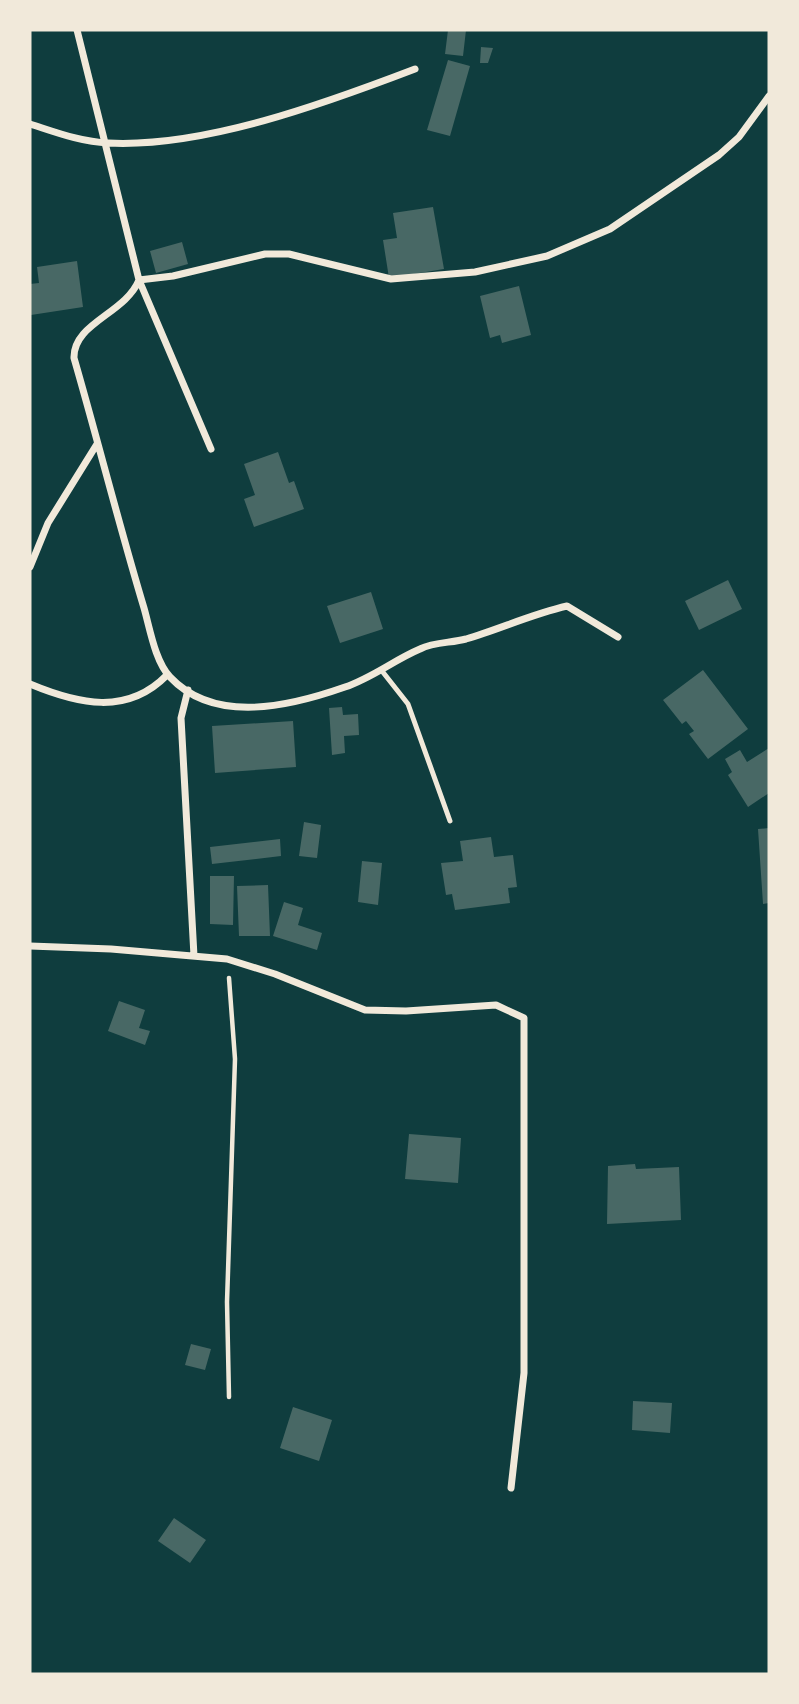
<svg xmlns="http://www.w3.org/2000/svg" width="799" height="1704" viewBox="0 0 799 1704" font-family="Roboto,sans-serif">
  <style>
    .building { fill: #486865 }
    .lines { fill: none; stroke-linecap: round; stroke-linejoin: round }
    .path { stroke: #f1e9da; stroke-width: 4.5 }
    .service { stroke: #f1e9da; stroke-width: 5 }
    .minor { stroke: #f1e9da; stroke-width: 7 }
  </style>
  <rect width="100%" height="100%" fill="#0f3d3e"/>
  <!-- building -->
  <path class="building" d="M448 30H466L463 56 445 54Z
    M481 47 493 48 488 63H480Z
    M448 60 470 66 450 136 427 130Z
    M433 207 444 269 389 278 383 240 397 238 393 213Z
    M182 242 188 264 156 273 150 251Z
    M77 261 83 307 31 315 30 284 39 283 37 267Z
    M519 286 531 335 502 343 500 335 490 338 480 296Z
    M278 452 289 483 294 481 304 509 254 527 244 499 255 495 244 464Z
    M728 580 742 609 699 630 685 601Z
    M371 592 383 629 340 643 327 606Z
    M703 670 748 729 708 759 689 734 694 731 686 721 682 724 663 700Z
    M342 707 343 715 358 714 359 735 344 736 345 753 332 755 329 708Z
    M293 721 296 767 215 773 212 726Z
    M769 748V793L748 807 728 775 732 772 725 759 740 750 747 762Z
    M304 822 321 825 317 858 299 856Z
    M769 828V903L763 904 758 829Z
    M491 837 494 857 513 855 517 887 508 888 510 903 455 910 452 894 446 895 441 863 463 861 460 841Z
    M280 839 281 856 212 864 210 847Z
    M362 861 382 863 378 905 358 902Z
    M210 876H234L233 925 210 924Z
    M268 885 270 936H239L237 886Z
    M284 902 303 908 298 925 322 933 317 950 273 936Z
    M119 1001 145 1010 139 1028 150 1031 145 1045 108 1031Z
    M409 1134 461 1138 458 1183 405 1179Z
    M635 1164 636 1169 679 1167 681 1220 607 1224 608 1166Z
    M191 1344 211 1349 205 1370 185 1365Z
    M633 1401 672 1403 670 1433 632 1430Z
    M293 1407 332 1420 319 1461 280 1448Z
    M174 1518 206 1540 190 1563 158 1541Z"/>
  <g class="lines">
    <!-- path -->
    <path class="path" d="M229 1397 227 1302 235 1059 229 978"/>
    <!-- service -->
    <path class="service" d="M382 671 408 704 450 821"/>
    <!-- minor -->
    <path class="minor" d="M77 30 139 280C125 314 73 323 74 358 98 441 119 525 144 608 150 629 155 661 170 677 215 725 291 706 345 687 372 678 394 660 420 649 434 642 451 643 466 639 500 629 532 614 567 606L618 637
      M30 124C55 132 81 142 108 143 204 148 326 103 415 69
      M211 449 139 280 173 276 265 254H289L391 279 475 272 547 256 610 229 719 155 739 137 769 96
      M30 567 48 523 97 444
      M30 684C78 704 127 716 167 675
      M188 690 181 718 194 956
      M30 946 111 949 227 959 275 974 365 1010 406 1011 496 1005 524 1018V1373L511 1488"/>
  </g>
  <!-- border -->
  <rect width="799" height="1704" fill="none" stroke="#f1e9da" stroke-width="63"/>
</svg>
